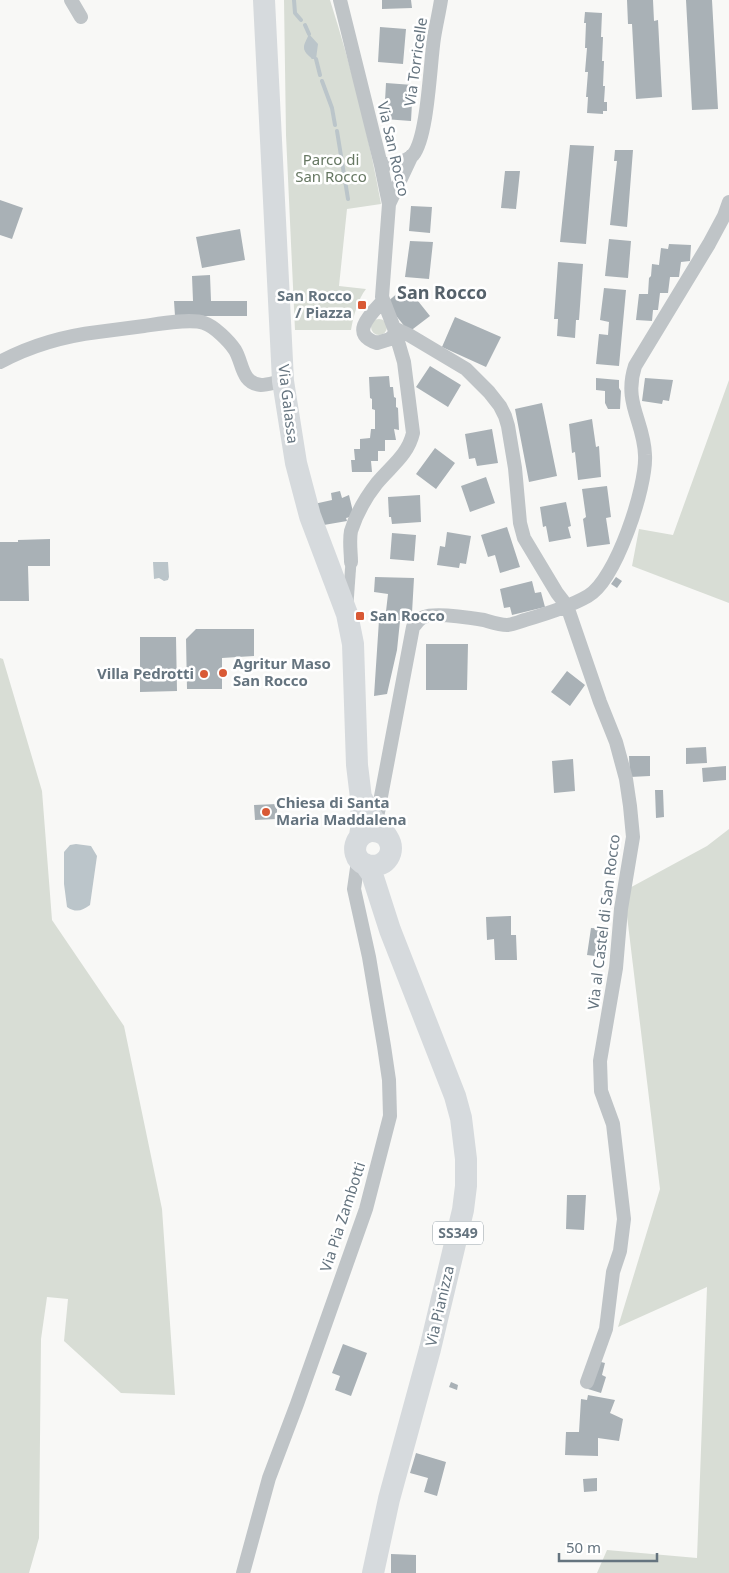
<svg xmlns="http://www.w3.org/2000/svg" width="729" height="1573" viewBox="0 0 729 1573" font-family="'Noto Sans',sans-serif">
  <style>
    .green { fill: #d8ddd5 }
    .water { fill: #bbc5ca }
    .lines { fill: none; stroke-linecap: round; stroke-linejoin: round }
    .stream { stroke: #bbc5ca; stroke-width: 4 }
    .building { fill: #a9b1b6 }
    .pedestrian { stroke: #bfc4c7; stroke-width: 11 }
    .minor { stroke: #bfc4c7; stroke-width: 14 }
    .primary { stroke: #d6dadd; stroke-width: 22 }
    .poi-dot { fill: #d95935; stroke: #fff; stroke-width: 2 }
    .labels { text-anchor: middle; stroke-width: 5; stroke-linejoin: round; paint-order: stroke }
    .shield { fill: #fff; stroke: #939ea5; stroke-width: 1 }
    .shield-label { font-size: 14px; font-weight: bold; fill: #65747f }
    .street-label { font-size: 15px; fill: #65747f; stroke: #fff }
    .park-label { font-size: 15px; fill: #677863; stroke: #fff }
    .poi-label { font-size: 15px; font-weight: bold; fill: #65747f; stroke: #fff; text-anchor: start }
    .quarter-label { font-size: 18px; font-weight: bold; fill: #56626b; stroke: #fff }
  </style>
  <rect width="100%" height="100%" fill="#f8f8f6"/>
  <!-- green -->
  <path class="green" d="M284 0H330C351 66 369 136 381 204L347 209 339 286 366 289C358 299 353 317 351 330H295L286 135Z
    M371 327a8 8 0 1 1 16 0a8 8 0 1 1-16 0Z
    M729 380V603L632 566 639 529 673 535Z
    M0 658 3 659 42 791 52 920 124 1026 162 1209 175 1395 121 1393 64 1341 68 1299 47 1297 41 1339 39 1538 29 1573H0Z
    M729 829V1573H597L607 1550 697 1558 707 1287 618 1327 660 1189 624 891 707 846Z"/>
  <!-- water -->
  <path class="water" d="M309 34 318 44 316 59C309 59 314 60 309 56 300 48 305 44 309 34Z
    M153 562H168L169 577 168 580 164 581 159 578 154 579Z
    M76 844 91 846 97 856 90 905C82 911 76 913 67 907L64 884V852L70 845Z"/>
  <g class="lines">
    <!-- stream -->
    <path class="stream" d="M294 0 295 13 301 20
      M305 25 309 34
      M316 59 320 75
      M322 81 332 108 335 125
      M337 131 348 199"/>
  </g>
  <!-- building -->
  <path class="building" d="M382 0H411L412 8 382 9Z
    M627 0H653L654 21 658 20 662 97 636 99 632 24H628Z
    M686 0H712L718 109 692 110Z
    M585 12 602 13 601 37H603L602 61H604L603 86H605L604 102H607V111H603V114L587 113 588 97H586L588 72H585L587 48H585L586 23H584Z
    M380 27 406 29 403 64 378 62Z
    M386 83 413 85 411 121 384 119Z
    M570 145 594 146 586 244 560 242Z
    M615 150H633L627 227 610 225 617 161H614Z
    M505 171H520L516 209 501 208Z
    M0 200 23 208 12 239 0 235Z
    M411 206 432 207 430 233 409 231Z
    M240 229 245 260 202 268 196 237Z
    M609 239 631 241 628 278 605 276Z
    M410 241 433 242 429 279 405 277Z
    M669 244 691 245 690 261 681 262 679 277H670L668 293H660L658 310H653L652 321 636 320 639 294H648L649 278 651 276 652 264 659 265 661 248 668 249Z
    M558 262 583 264 579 320H576L575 338 557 336 558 319H554Z
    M210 275 211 301H247V316H175L174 301H193L192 276Z
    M406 286 430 316 409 332 386 303Z
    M604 288 626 290 619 366 596 364 599 334 608 335 609 322 600 320Z
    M455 317 501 337 486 367 442 347Z
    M430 366 461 385 448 407 416 387Z
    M389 376 390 387H393L394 397 396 398V407L398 408 399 430 394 429 396 440H385V451H378V461H371L372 472H352L351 460H355L354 449H360V439L370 438 371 429H375V410L372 409V399L370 398 369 377Z
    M596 378 619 380V388L621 391 620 409H608L605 403V391L596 390Z
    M645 378 673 380 669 401 663 400 662 404 642 401Z
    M542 403 557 476 529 482 515 409Z
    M592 419 596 447 599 446 601 477 578 480 575 452 572 453 569 424Z
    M492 429 498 463 477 466 475 458 469 459 465 434Z
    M435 448 455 463 436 489 416 474Z
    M486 477 495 503 470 512 461 486Z
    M607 486 611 517 606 518 610 544 587 547 583 519 586 517 582 489Z
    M340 491 342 498 349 495 354 516 346 518 347 521 318 526 314 504 332 500 331 493Z
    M420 495 421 522 392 524 391 517H389L388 497Z
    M566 502 571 526 568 527 571 538 549 542 546 526 543 527 540 507Z
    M507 527 520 567 500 573 495 555 488 557 481 535Z
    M447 532 471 536 466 564 460 563 459 568 437 565 440 546 445 547Z
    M392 533 416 535 414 561 390 559Z
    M50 539V566H28L29 601H0V542H18V540Z
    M375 577 414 578 412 613 403 620H385L388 594 374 592Z
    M616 577 622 581 617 588 611 584Z
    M532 581 535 593 541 592 545 607 512 615 510 607 504 608 500 589Z
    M379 620 400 621 397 650 387 694 374 696Z
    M196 629H254V656L222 658V689H187L186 639Z
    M140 637H176L177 691 140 692Z
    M426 644H468L467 690H426Z
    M567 671 585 685 570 706 551 692Z
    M706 747 707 763 686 764V748Z
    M629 756H650V776L630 777Z
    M573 759 575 791 554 793 552 761Z
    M726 766V780L703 782 702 768Z
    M655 790H663L664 817 656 818Z
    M277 804V819L255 820 254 805Z
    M511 916V935H516L517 960H495L494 939 487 940 486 917Z
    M591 928 606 929 603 957 587 955Z
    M567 1195H586L584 1230 566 1229Z
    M343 1344 367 1353 351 1396 335 1390 340 1376 332 1373Z
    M597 1361 605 1363 602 1375 606 1377 601 1393 588 1389Z
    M451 1382 458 1385 457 1390 449 1387Z
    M588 1395 615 1400 610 1413 623 1419 619 1441 598 1438V1456L565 1455 566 1432H579L581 1399 587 1400Z
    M416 1453 446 1462 437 1496 424 1492 428 1478 410 1473Z
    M597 1478V1491L584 1492 583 1479Z
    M391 1554 416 1555V1573H391Z"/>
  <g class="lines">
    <!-- pedestrian -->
    <path class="pedestrian" d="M348 603 351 562"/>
    <!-- minor -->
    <path class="minor" d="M71 0 81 17
      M340 0 381 165 389 204 382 297 394 328 404 362 413 433C408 455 391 466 377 483 366 497 356 515 351 531 349 541 351 553 351 562
      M381 165C392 163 405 163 413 155 428 137 430 63 434 38 436 25 439 13 441 0
      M389 204 412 155
      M383 301C372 313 348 334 377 343L390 339 396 332
      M394 328 409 335 466 369 489 392 500 406 505 416 508 426 515 468 520 523 524 538 557 593 567 606 600 702 616 742 626 779 630 806 633 837 621 909 616 968 600 1061 601 1091 613 1124 624 1219 620 1251 613 1272 606 1329 587 1382
      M0 362C30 346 64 336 98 332 113 330 128 328 144 326 158 324 191 318 204 323 214 326 229 341 235 350 243 363 241 383 261 385 268 385 276 382 283 381
      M376 823 413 627C416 624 420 618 424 617 435 612 472 618 484 620 491 622 499 625 507 625 512 625 519 622 525 620 546 614 569 607 588 596 616 580 647 486 645 455 644 421 623 403 635 366L709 244 724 216 729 202
      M243 1573 269 1478 297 1404 366 1209 390 1116 389 1080 384 1046 369 957 354 889 357 868 360 861"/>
    <!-- primary -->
    <path class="primary" d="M264 0 283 381 296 463 310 516 347 614 353 644 357 765 361 798 362 823 360 836
      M362 799C366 806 370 815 375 822 381 830 391 838 391 848 391 855 387 861 381 864 377 866 371 866 366 865 343 855 360 819 385 835
      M365 864 372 874 390 930 455 1096 461 1118 466 1159V1186L463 1210 430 1349 389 1499 373 1573"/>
  </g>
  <!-- markers -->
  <g class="poi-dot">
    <rect x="357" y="300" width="10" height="10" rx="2.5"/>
    <rect x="355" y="611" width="10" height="10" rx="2.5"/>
    <circle cx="223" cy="673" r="5"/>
    <circle cx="204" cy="674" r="5"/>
    <circle cx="266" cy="812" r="5"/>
  </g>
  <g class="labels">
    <!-- shield labels -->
    <rect class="shield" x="433" y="1221.5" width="50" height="23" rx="4"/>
    <g class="shield-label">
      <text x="458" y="1238">SS349</text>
    </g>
    <!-- street labels -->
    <g class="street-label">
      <text transform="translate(416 62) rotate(-82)" y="5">Via Torricelle</text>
      <text transform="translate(393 149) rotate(77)" y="5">Via San Rocco</text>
      <text transform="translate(288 404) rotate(83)" y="5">Via Galassa</text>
      <text transform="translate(604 922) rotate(-83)" y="5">Via al Castel di San Rocco</text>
      <text transform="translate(343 1217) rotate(-72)" y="5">Via Pia Zambotti</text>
      <text transform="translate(440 1306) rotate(-77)" y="5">Via Pianizza</text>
    </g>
    <!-- park labels -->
    <g class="park-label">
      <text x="331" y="165">Parco di<tspan x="331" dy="17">San Rocco</tspan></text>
    </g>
    <!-- poi labels -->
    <g class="poi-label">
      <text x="352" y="301" text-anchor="end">San Rocco<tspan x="352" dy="17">/ Piazza</tspan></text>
      <text x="370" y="621">San Rocco</text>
      <text x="233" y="669">Agritur Maso<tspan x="233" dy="17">San Rocco</tspan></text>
      <text x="194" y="679" text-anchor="end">Villa Pedrotti</text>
      <text x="276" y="808">Chiesa di Santa<tspan x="276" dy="17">Maria Maddalena</tspan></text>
    </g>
    <!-- quarter labels -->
    <g class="quarter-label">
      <text x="442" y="299">San Rocco</text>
    </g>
  </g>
  <!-- scale -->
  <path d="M559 1553v8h98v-8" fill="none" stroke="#65747f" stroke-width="2.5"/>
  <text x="566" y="1553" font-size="15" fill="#65747f" stroke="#ffffff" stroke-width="4" paint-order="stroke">50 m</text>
</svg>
